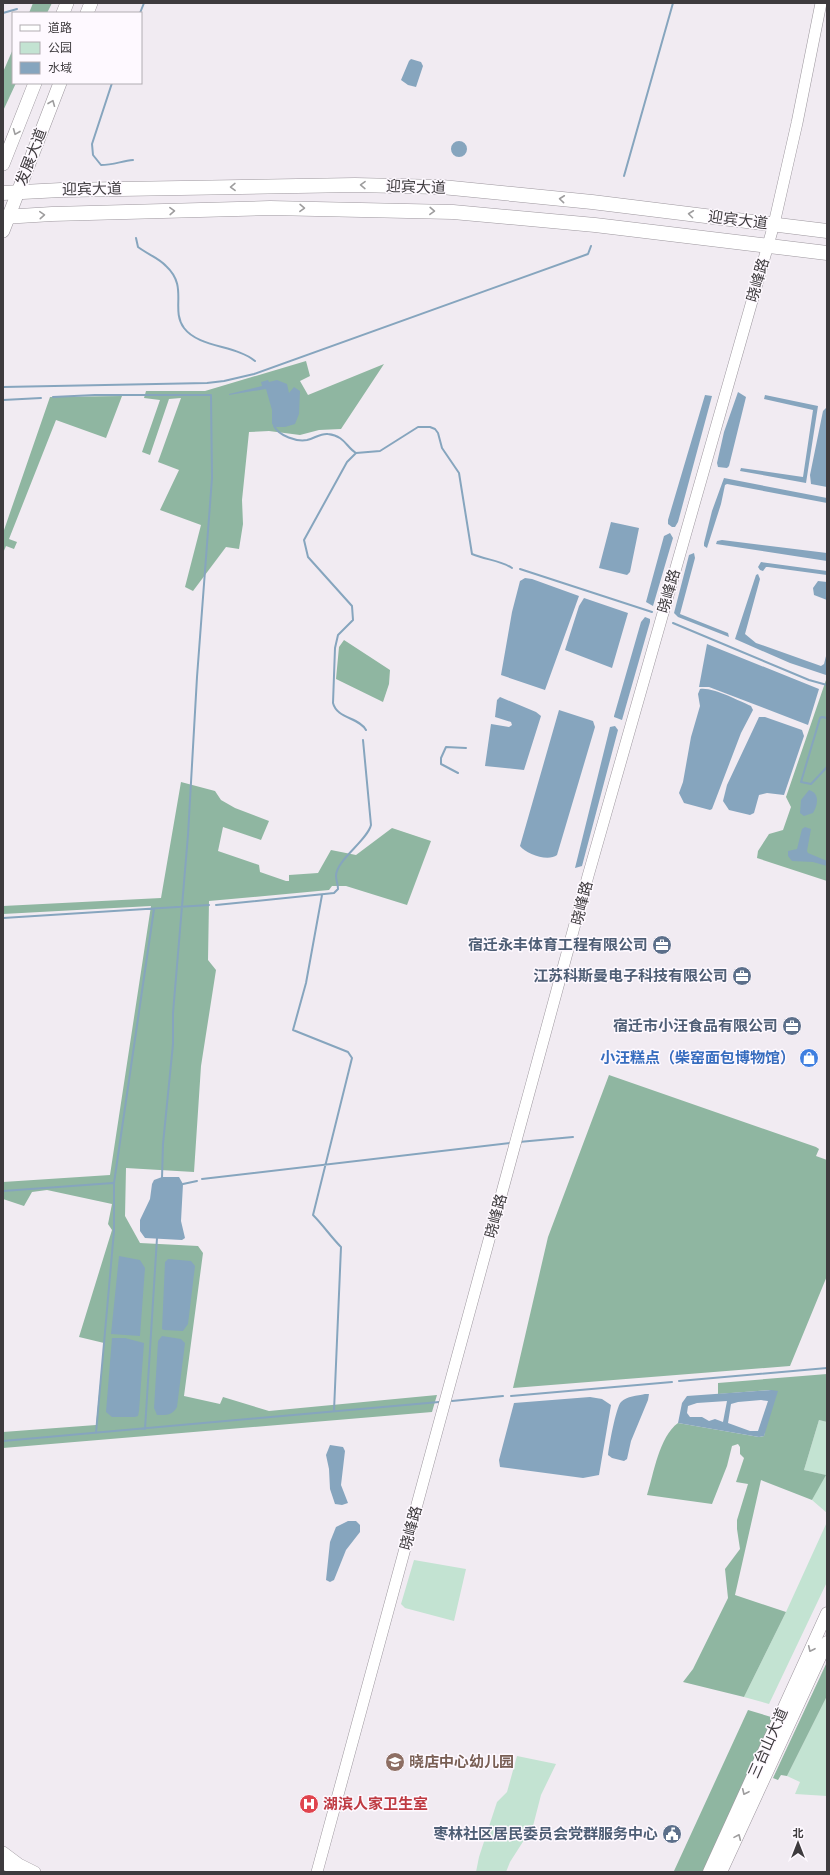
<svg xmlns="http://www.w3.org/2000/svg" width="830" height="1875" viewBox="0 0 830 1875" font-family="Mulish,'Noto Sans SC',sans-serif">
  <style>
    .green { fill: #c3e3d2 }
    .forest { fill: #8fb6a1 }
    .water { fill: #86a5be; fill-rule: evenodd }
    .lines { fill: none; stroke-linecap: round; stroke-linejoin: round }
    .stream { stroke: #86a5be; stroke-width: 2 }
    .tertiary-casing { stroke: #9d979e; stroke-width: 12 }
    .secondary-casing { stroke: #9d979e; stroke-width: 13 }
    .primary-casing { stroke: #9d979e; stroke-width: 14 }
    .trunk-casing { stroke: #9d979e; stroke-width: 15 }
    .tertiary { stroke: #fff; stroke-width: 11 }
    .secondary { stroke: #fff; stroke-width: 12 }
    .primary { stroke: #fff; stroke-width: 13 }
    .trunk { stroke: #fff; stroke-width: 14 }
    .oneway { stroke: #9e9d9e }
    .labels { text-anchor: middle; stroke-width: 3; stroke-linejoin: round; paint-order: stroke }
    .street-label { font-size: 15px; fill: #3e3b3e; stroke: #fef9ff }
    .service-label { font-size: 15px; font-weight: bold; fill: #4e5e75; stroke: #fef9ff; text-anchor: end }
    .shop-label { font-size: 15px; font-weight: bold; fill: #366cbe; stroke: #fef9ff; text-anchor: end }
    .education-label { font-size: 15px; font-weight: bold; fill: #785e54; stroke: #fef9ff; text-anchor: start }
    .health-label { font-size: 15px; font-weight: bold; fill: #be3a42; stroke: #fef9ff; text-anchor: start }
  </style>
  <rect width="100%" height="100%" fill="#f1ebf2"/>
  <!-- green -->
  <path class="green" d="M819 1420 827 1422V1513L812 1500 825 1475 804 1470Z
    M827 1522V1582L769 1704 744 1697 786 1612Z
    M414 1560 466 1569 454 1621 405 1608 401 1604Z
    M827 1696V1796L795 1794 800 1782 787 1776Z
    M517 1756 556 1764 541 1795 533 1826 510 1862 506 1872H476L479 1857 497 1802 507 1792Z"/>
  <!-- forest -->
  <path class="forest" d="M33 3H52L47 13H29Z
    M13 49V83H16L3 111V72Z
    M306 361 310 376 300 381 308 395 384 364 341 429 319 430 300 435 269 431 249 432 242 500 243 524 239 549 226 547 193 591 185 587 201 525 160 510 179 470 158 462 181 398 169 399 150 455 142 452 160 400 144 398 146 391H205Z
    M122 396 106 438 56 420 9 539 17 542 14 549 6 546 3 553V533L50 397Z
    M344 640 390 670 389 684 383 702 336 679 339 647Z
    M826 680 827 681V881L757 858 758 851 769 834 783 830 791 807 786 797Z
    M181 782 215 791 221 800 235 808 269 821 261 840 223 827 218 851 259 865 260 872 286 881H289V875L318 873 331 850 356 855 392 828 431 841 407 905 346 886H332L329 890 209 901 208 960 216 970 201 1066 194 1172 126 1168 125 1216 140 1243 198 1246 203 1253 184 1396 220 1404 223 1397 269 1411 437 1395 432 1412 3 1448V1432L96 1425 104 1343 79 1337 112 1230 108 1224 112 1204 47 1190 32 1192 24 1206 3 1199V1182L110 1175 151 906 3 914V906L161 898Z
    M609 1075 816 1147 819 1149 816 1156 827 1160V1276L790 1366 513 1388 548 1237Z
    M827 1374V1422L819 1420 804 1470 826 1475 812 1500 761 1480 735 1595 786 1612 744 1697 683 1682 693 1669 728 1598 725 1569 740 1549 737 1529V1520L748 1484 736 1482 744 1458 740 1454V1447L738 1444 732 1446 727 1466 712 1504 647 1495C654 1473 659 1437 678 1423L759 1437 764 1436 771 1390 718 1394V1383Z
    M827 1662V1696L787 1776 781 1775 778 1780 773 1778Z
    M748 1710 771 1717 772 1722 705 1872 674 1871Z"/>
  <!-- water -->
  <path class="water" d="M411 59 421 62 423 66 416 87 408 85 401 80 409 61Z
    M451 149a8 8 0 1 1 16 0a8 8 0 1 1-16 0Z
    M268 380 269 382 277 380 287 384 289 393 294 387 300 391 299 414 295 424 285 427H276L272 424V410L266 389 229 395V394L262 386 261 382Z
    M738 392 746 397 729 466 727 468 718 467 717 463 724 432Z
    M705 395 712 396 678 522 675 527H672L668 524V520Z
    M765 395 818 406 806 483 740 471 741 468 803 477 813 410 764 399Z
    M827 407V487L811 484 810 475 823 411Z
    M724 478 827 498V503L727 484 725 485 721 504 707 548 704 546V543L712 511Z
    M611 522 639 528 630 572 627 575 599 568Z
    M670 533 673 538 653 606 646 602 664 536Z
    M722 540 827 553V561L716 544 717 541Z
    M694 553 695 558 680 614 728 633 729 637 678 617 674 613 689 555Z
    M761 562 827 571V575L768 567H766L763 571 760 570 758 567Z
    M758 574 760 579 745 634 756 643 821 666 824 664 827 652 826 675 790 663 735 639 754 581 756 575Z
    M525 578 532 579 579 596 545 690 501 675 512 612 520 581Z
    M818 581 827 582V600L814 595 813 588Z
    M584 598 628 613 612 668 565 650 579 606Z
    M645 617 650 619V622L622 720 614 717V716L641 622Z
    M707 644 819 689 808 725 709 687H699Z
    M700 689C713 687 739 701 751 706L753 710 741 733 712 809 710 810 684 803 679 793 683 782 691 737 700 706 698 694Z
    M500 697 536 712 541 716 524 770 485 766 491 724 509 727 512 725 511 722 495 717 497 700Z
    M559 710 593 721 595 727 557 855C548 862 526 854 520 846Z
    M759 717H765L802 730 804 736 784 795 767 793 759 795 754 813 750 815 729 810 723 801 727 785Z
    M615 726 618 730 582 866 575 868 609 731 610 727Z
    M809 790C820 793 818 805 813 813L804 816 800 813 801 800Z
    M805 827 811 829 807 851 808 853 827 861V866L813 862 792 861 788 856V851L797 849 802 829Z
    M162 1177H179L183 1184 181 1221 185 1238 182 1240 145 1238 140 1231V1220L150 1199 152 1184 154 1180Z
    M119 1256 140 1260 145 1268 140 1336 111 1334Z
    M168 1259 191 1261 195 1266 188 1324 183 1331 164 1330 162 1329 165 1262Z
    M162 1336 181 1339 185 1343 177 1407C172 1416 166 1415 157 1415L154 1408 158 1341Z
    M112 1338H125L144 1343 139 1411 138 1416 135 1417H112L106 1412Z
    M771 1390 778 1391 764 1436 759 1437 678 1423 682 1403 687 1396ZM761 1400 768 1401 758 1431H750L728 1423 731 1404 738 1402ZM727 1401 723 1422 715 1419 709 1421 702 1417H690L687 1413 688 1406 697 1403Z
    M645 1394H649L648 1400 631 1441 627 1459 624 1461 612 1458 608 1455C609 1446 616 1407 621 1402 627 1396 637 1396 645 1394Z
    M590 1397 602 1399 611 1405 599 1475 583 1478 500 1467 499 1460 514 1403Z
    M330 1445 343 1447 345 1451 341 1485 348 1503 342 1505 335 1504 330 1489 329 1469 326 1455Z
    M348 1521H356L360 1525V1532L346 1550 334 1580 330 1582 326 1580 330 1542 336 1527Z"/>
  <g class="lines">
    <!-- stream -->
    <path class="stream" d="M3 13 17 9
      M140 13 144 3
      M112 83 92 144 93 155 101 165C113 165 122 161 133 160
      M624 176 673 3
      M136 238 138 247C147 254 159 258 166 266 189 287 170 309 184 328 199 348 236 345 255 361
      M3 387 207 383 224 381 254 374 588 254 591 246
      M53 397 95 395H211L212 478 197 677 188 835 173 1013V1044L163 1144 162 1178
      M3 400 41 398
      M274 426C279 436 297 442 307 440 315 438 321 433 328 434 345 436 346 447 356 453L380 451 418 427H430L435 429 438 433 442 448 459 473 472 554C486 560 500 560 512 568
      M356 453 347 462 304 540 308 557 352 606 353 620 338 635 335 648 333 703C337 719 359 717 366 730
      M520 569 652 612
      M673 623 809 680 827 685
      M827 718 822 717 820 718 801 782 811 784 827 767
      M458 773 441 764V758L446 747 466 748
      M322 895 306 983 293 1030 348 1052 352 1058 313 1215C323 1225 331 1237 341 1247L334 1411
      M216 905 334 893 338 889C338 884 336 880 336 876 336 860 367 841 371 825L363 740
      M3 918 209 905
      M519 1142 573 1137
      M202 1179 511 1143
      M183 1184 197 1181
      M3 1191 113 1183
      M679 1381 827 1368
      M511 1396 672 1382
      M452 1401 503 1396
      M145 1429 157 1238
      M96 1433 114 1231V1183L154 909
      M3 1441 439 1402"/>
    <defs>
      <path id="tertiary" d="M3 1852 19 1864 35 1872
        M3 1863 18 1872
        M317 1872 588 876 774 224 797 123 821 3"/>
      <path id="secondary" d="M709 1872 827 1613
        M721 1872 827 1642"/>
      <path id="primary" d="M63 13 67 3
        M87 13 91 3
        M3 164 35 83
        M3 231 60 83"/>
      <path id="trunk" d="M3 193 61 190 355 185 442 187 592 202 827 231
        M3 217 52 214 270 208 453 212 595 225 827 253"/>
    </defs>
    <!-- tertiary casing -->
    <use href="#tertiary" class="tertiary-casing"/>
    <!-- secondary casing -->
    <use href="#secondary" class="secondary-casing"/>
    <!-- primary casing -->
    <use href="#primary" class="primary-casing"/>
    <!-- trunk casing -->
    <use href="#trunk" class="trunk-casing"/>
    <!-- tertiary -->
    <use href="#tertiary" class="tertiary"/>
    <!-- secondary -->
    <use href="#secondary" class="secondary"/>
    <!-- primary -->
    <use href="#primary" class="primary"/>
    <!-- trunk -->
    <use href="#trunk" class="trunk"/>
  </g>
  <!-- one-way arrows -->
  <defs><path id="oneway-chevron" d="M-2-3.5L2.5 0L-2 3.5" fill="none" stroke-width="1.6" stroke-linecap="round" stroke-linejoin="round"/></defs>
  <g class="oneway">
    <use href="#oneway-chevron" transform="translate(52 103) rotate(-68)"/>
    <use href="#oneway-chevron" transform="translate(16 132) rotate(112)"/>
    <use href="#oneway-chevron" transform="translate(363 185) rotate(-179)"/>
    <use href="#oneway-chevron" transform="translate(233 187) rotate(179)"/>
    <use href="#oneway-chevron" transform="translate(562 199) rotate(-174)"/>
    <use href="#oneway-chevron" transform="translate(302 208) rotate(1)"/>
    <use href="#oneway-chevron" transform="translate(172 211) rotate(-2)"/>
    <use href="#oneway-chevron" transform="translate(432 211) rotate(2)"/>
    <use href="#oneway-chevron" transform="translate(691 214) rotate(-173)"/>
    <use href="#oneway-chevron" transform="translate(42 215) rotate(-4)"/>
    <use href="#oneway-chevron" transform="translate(811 1649) rotate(115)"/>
    <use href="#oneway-chevron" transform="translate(745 1792) rotate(115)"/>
    <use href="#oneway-chevron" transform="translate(738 1837) rotate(-66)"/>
  </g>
  <!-- icons -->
  <defs>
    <symbol id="office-disc" viewBox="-11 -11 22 22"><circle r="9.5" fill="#5c6f8a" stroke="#fef9ff"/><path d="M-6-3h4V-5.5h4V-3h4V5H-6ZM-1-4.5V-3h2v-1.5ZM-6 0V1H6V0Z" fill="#fff"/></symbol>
    <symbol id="shop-disc" viewBox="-11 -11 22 22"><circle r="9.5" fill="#3f7fe0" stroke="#fef9ff"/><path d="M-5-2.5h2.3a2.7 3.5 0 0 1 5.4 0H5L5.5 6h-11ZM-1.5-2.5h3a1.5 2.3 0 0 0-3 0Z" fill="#fff"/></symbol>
    <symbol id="school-disc" viewBox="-11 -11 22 22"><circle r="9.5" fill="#8d6e63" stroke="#fef9ff"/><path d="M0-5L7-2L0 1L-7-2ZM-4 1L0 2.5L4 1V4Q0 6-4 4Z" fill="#fff"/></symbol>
    <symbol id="hospital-disc" viewBox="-11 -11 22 22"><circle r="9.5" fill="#e0444e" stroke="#fef9ff"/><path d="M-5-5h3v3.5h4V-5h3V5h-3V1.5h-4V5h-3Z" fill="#fff"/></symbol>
    <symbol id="civic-disc" viewBox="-11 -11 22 22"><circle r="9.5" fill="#5c6f8a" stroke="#fef9ff"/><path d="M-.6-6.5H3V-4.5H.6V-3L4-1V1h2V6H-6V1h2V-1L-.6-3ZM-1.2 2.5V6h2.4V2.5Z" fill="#fff"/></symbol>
  </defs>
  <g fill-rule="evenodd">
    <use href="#office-disc" x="651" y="934" width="22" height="22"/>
    <use href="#office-disc" x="731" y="965" width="22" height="22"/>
    <use href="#office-disc" x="781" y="1015" width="22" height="22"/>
    <use href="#shop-disc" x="798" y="1047" width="22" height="22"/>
    <use href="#school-disc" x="384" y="1751" width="22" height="22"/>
    <use href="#hospital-disc" x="298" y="1793" width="22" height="22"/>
    <use href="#civic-disc" x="661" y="1823" width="22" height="22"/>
  </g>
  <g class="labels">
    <!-- street labels -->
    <g class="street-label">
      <text transform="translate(31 157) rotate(-69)" y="5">发展大道</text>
      <text transform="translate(416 187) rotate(2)" y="5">迎宾大道</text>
      <text transform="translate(92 189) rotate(-1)" y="5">迎宾大道</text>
      <text transform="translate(738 220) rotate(7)" y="5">迎宾大道</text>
      <text transform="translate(758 280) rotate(-74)" y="5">晓峰路</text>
      <text transform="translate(669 591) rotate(-74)" y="5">晓峰路</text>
      <text transform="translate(582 903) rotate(-76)" y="5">晓峰路</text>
      <text transform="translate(496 1216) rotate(-75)" y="5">晓峰路</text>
      <text transform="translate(411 1528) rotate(-75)" y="5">晓峰路</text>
      <text transform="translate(768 1743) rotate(-66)" y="5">三台山大道</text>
    </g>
    <!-- service labels -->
    <g class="service-label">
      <text x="648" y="950">宿迁永丰体育工程有限公司</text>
      <text x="728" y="981">江苏科斯曼电子科技有限公司</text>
      <text x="778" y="1031">宿迁市小汪食品有限公司</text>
      <text x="658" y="1839">枣林社区居民委员会党群服务中心</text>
    </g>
    <!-- shop labels -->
    <g class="shop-label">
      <text x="795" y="1063">小汪糕点（柴窑面包博物馆）</text>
    </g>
    <!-- education labels -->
    <g class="education-label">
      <text x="409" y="1767">晓店中心幼儿园</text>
    </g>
    <!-- health labels -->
    <g class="health-label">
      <text x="323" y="1809">湖滨人家卫生室</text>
    </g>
  </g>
  <!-- border -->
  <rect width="830" height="1875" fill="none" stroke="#3e3b3e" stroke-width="8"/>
  <!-- legend -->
  <rect x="12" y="12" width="130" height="72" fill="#fef9ff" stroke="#b1adb2"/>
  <rect x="20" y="25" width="20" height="6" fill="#ffffff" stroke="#b1adb2"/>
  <text x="48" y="32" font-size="12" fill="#3e3b3e">道路</text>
  <rect x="20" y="42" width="20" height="12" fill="#c3e3d2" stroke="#b1adb2"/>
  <text x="48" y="52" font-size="12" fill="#3e3b3e">公园</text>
  <rect x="20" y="62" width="20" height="12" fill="#86a5be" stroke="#b1adb2"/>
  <text x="48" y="72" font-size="12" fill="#3e3b3e">水域</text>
  <!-- north arrow -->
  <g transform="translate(798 1843)" stroke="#fef9ff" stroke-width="3" paint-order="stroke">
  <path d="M0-3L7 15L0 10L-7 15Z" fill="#3e3b3e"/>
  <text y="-6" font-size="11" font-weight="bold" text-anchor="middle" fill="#3e3b3e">北</text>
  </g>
</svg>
